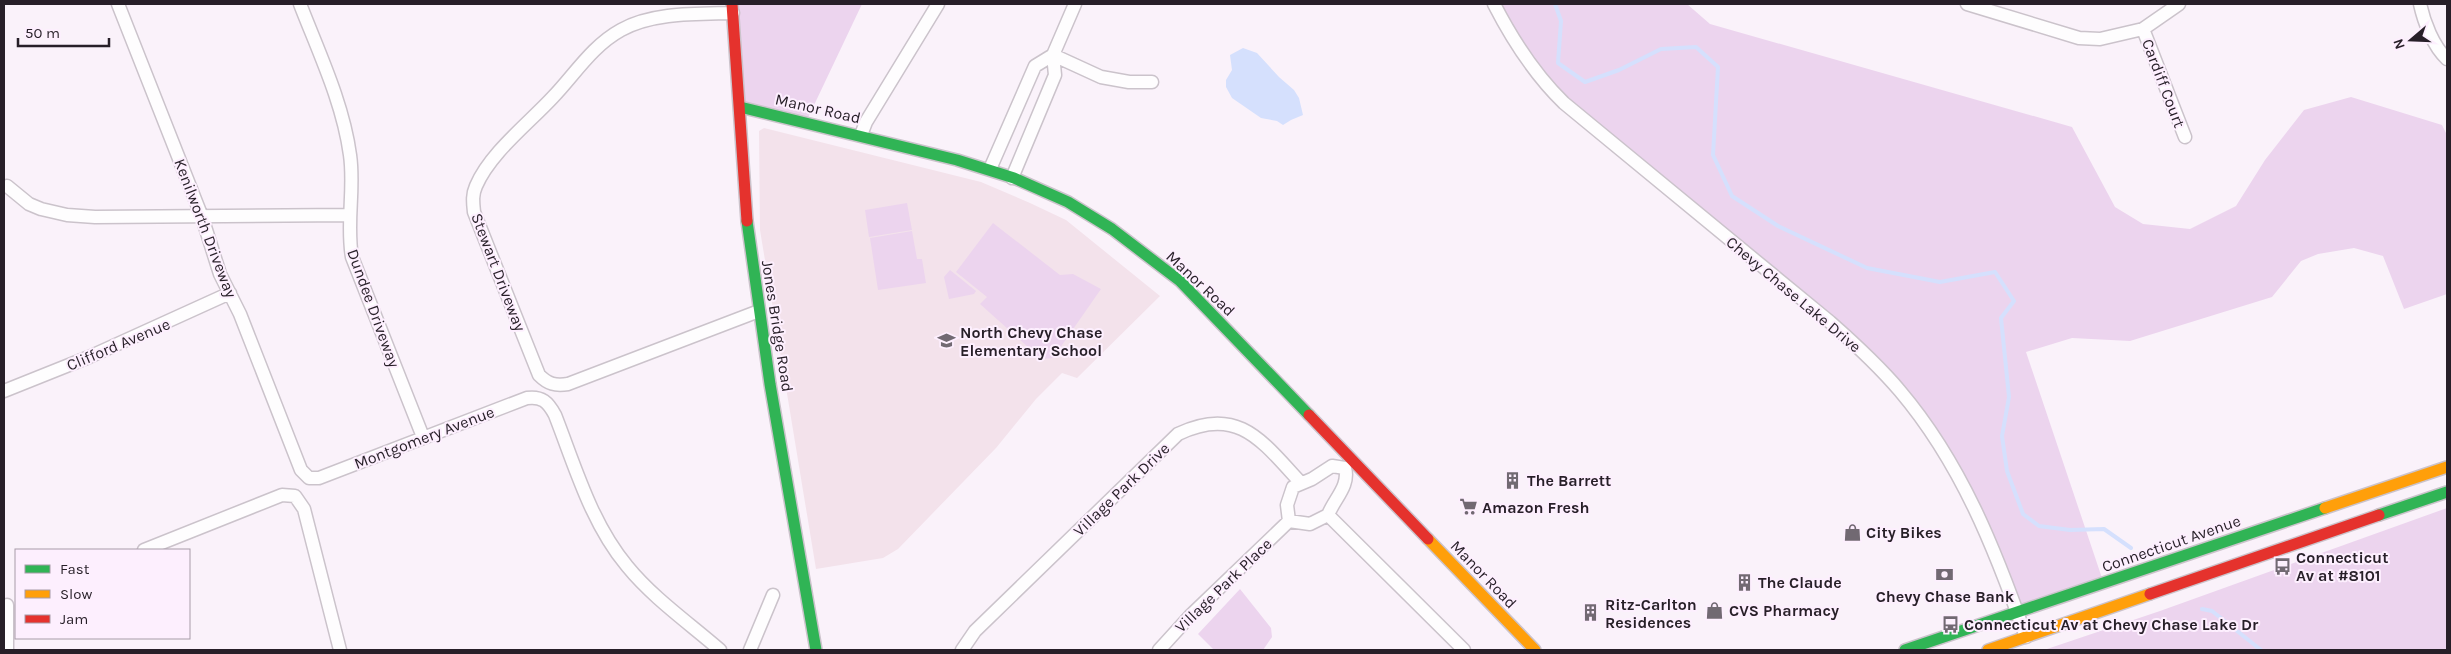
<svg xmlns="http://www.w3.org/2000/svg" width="2451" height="654" viewBox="0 0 2451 654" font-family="Karla,sans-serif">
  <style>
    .education { fill: #f3e2eb }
    .green { fill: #ecd4ee }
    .water { fill: #d5e0fd }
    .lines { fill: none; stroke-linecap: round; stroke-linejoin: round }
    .stream { stroke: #d5e0fd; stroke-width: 4 }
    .street-casing { stroke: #cbc3cb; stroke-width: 15 }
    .fast-casing { stroke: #cbc3cb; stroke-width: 14 }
    .slow-casing { stroke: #cbc3cb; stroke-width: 14 }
    .jam-casing { stroke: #cbc3cb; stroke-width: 14 }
    .street { stroke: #fefdfe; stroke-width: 12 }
    .fast { stroke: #30b455; stroke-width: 11 }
    .slow { stroke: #ff9f0a; stroke-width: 11 }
    .jam { stroke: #e5322d; stroke-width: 11 }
    .labels { text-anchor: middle; stroke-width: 4; stroke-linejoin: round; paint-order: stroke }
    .street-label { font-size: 16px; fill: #271f28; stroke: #fdeffe }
    .poi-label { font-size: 16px; font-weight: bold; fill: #271f28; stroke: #fdeffe; text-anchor: start }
  </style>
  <rect width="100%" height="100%" fill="#faf2fa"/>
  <!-- education -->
  <path class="education" d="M764 128 981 182 1030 203 1066 220 1160 296 1077 378 1062 373 1036 399 996 448 898 549 883 558 816 569 760 230 759 131Z"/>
  <!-- green -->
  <path class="green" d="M732 4H862L806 122 740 107Z
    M1494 4H1687L1710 24 2072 127 2115 207 2143 224 2190 229 2236 206 2265 160 2304 110 2351 97 2442 125 2447 135V294L2404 309 2383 256 2354 248 2318 254 2301 261 2272 297 2130 341 2072 338 2026 352 2104 584 2017 611 1940 446 1866 354 1564 103Z
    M907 203 912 230 869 237 865 210Z
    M993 223 1060 275 1073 274 1101 289 1053 358 1042 359 1038 356 980 304 987 297 956 272Z
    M912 231 917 259H922L926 283 878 290 870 238Z
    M950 270 976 291 974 294 949 299 944 277Z
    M2447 508V650H2044L2160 611Z
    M1240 589 1271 628 1272 637 1263 650H1214L1198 634Z"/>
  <!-- water -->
  <path class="water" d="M1243 48 1257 53 1279 77 1294 90 1299 98 1303 115 1291 120 1283 125 1277 121 1261 118 1232 98 1226 87V80L1232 70 1230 55Z"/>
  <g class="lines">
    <!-- stream -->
    <path class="stream" d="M1555 4 1561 21 1558 63 1585 82 1619 70 1661 49 1696 47 1718 67 1713 155 1732 196 1778 226 1867 268 1940 282 1995 272 2014 301 2001 318 2009 397 2002 436 2007 471 2023 514 2039 526 2070 530 2104 529 2131 548
      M2202 609 2212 611 2261 650"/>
    <defs>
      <path id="street" d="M118 4 202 217 220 274 240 314 301 470 309 478H319L527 398C542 396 548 402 555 415 575 466 591 523 627 566 653 598 689 623 720 650
        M300 4C319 53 343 103 350 155 355 189 346 223 352 257L423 437
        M1494 4C1513 41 1534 74 1564 103L1830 322C1855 344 1879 366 1900 391 1961 463 1995 549 2026 637
        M1967 4 2079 38 2100 39 2143 29 2179 4
        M2420 4C2424 22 2433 46 2447 59
        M733 13C698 14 653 12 621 30 592 46 575 74 553 97 529 123 490 153 476 186 472 195 473 202 474 212L539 375C548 384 555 386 568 384L759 311
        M2143 29 2185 137
        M1053 55 1101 77 1129 82H1152
        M861 135 866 122 938 4
        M990 169 1035 66 1053 55
        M1012 178 1055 75 1053 55 1075 4
        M7 186 29 204 41 209 67 215 95 217 349 215
        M4 391 89 357 230 293
        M1328 515 1464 650
        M1289 521 1310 524 1328 515C1334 499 1350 486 1345 468
        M1289 521 1287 505 1293 487 1312 479 1332 466 1345 468
        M144 550 282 495 295 496 304 509 340 650
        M7 650V605
        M750 650 773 595
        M962 650 975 631 1178 434C1238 405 1262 441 1300 482
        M1159 650 1190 616 1289 521"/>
      <path id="fast" d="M740 107 957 160 1014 178 1068 202 1112 229 1180 281 1309 415
        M747 221 770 384 816 650
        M2379 515 2447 492
        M1905 650 2325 508"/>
      <path id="slow" d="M2325 508 2447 467
        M1428 539 1535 650
        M1988 650 2150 594"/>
      <path id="jam" d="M732 4 747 221
        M1309 415 1428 539
        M2150 594 2379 515"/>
    </defs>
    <!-- street casing -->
    <use href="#street" class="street-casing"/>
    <!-- fast casing -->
    <use href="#fast" class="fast-casing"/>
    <!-- slow casing -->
    <use href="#slow" class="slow-casing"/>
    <!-- jam casing -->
    <use href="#jam" class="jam-casing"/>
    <!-- street -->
    <use href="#street" class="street"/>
    <!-- fast -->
    <use href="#fast" class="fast"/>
    <!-- slow -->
    <use href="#slow" class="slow"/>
    <!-- jam -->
    <use href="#jam" class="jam"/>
  </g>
  <!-- icons -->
  <defs>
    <symbol id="school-bare" viewBox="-9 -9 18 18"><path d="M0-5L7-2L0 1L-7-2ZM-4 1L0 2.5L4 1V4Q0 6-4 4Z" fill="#716972" stroke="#fdeffe" stroke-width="2.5" paint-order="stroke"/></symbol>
    <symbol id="building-bare" viewBox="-9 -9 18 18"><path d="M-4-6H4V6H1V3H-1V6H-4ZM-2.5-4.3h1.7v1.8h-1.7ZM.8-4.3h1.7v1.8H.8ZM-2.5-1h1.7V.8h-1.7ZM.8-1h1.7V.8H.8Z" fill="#716972" stroke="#fdeffe" stroke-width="2.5" paint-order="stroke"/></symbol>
    <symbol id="supermarket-bare" viewBox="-9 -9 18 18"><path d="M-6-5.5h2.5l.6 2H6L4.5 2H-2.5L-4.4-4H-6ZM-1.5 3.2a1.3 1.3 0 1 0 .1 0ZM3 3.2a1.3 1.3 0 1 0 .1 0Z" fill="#716972" stroke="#fdeffe" stroke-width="2.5" paint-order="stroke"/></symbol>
    <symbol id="shop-bare" viewBox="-9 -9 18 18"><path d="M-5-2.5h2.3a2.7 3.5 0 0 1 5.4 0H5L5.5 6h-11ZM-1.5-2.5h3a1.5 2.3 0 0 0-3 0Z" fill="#716972" stroke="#fdeffe" stroke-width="2.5" paint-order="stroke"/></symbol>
    <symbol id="bus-bare" viewBox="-9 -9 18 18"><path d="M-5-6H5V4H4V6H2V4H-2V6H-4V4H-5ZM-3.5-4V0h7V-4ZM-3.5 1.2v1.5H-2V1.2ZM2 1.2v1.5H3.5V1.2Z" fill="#716972" stroke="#fdeffe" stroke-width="2.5" paint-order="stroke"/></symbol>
    <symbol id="bank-bare" viewBox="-9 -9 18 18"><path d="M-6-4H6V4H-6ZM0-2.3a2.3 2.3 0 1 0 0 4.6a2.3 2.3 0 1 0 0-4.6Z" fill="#716972" stroke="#fdeffe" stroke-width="2.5" paint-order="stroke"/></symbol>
  </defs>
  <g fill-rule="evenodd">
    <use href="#school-bare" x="934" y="328" width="25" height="25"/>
    <use href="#building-bare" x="1500" y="468" width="25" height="25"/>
    <use href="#supermarket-bare" x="1456" y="494" width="25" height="25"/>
    <use href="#shop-bare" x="1840" y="520" width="25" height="25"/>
    <use href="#bus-bare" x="2270" y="554" width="25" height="25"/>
    <use href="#bank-bare" x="1932" y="562" width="25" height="25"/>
    <use href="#building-bare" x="1732" y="570" width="25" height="25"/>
    <use href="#shop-bare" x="1702" y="598" width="25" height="25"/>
    <use href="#building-bare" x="1578" y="600" width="25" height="25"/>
    <use href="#bus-bare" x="1938" y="612" width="25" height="25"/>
  </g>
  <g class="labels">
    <!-- street labels -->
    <g class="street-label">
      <text transform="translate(2164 83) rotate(69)" y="6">Cardiff Court</text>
      <text transform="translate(818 108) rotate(13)" y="6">Manor Road</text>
      <text transform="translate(206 228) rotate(69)" y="6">Kenilworth Driveway</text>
      <text transform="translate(499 272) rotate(69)" y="6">Stewart Driveway</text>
      <text transform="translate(1201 283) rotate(43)" y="6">Manor Road</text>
      <text transform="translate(1794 294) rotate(40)" y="6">Chevy Chase Lake Drive</text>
      <text transform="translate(374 308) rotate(70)" y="6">Dundee Driveway</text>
      <text transform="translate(778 326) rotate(81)" y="6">Jones Bridge Road</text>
      <text transform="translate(118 344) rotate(-23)" y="6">Clifford Avenue</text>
      <text transform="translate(424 437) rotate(-21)" y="6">Montgomery Avenue</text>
      <text transform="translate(1121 489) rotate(-44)" y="6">Village Park Drive</text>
      <text transform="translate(2171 543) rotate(-19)" y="6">Connecticut Avenue</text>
      <text transform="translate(1484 574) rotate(46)" y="6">Manor Road</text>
      <text transform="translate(1223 585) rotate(-44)" y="6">Village Park Place</text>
    </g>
    <!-- poi labels -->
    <g class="poi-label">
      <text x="960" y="338">North Chevy Chase<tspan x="960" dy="18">Elementary School</tspan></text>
      <text x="1527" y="486">The Barrett</text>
      <text x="1482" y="513">Amazon Fresh</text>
      <text x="1866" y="538">City Bikes</text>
      <text x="2296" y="563">Connecticut<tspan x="2296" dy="18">Av at #8101</tspan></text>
      <text x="1758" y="588">The Claude</text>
      <text x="1945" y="602" text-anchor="middle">Chevy Chase Bank</text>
      <text x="1605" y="610">Ritz-Carlton<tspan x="1605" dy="18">Residences</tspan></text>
      <text x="1729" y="616">CVS Pharmacy</text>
      <text x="1964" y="630">Connecticut Av at Chevy Chase Lake Dr</text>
    </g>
  </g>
  <!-- border -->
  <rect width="2451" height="654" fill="none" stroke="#271f28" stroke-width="10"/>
  <!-- legend -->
  <rect x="15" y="549" width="175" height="90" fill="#fdeffe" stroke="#a79ca8"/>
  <rect x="25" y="565" width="25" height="8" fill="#30b455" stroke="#a79ca8"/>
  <text x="60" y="574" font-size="15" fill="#271f28">Fast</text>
  <rect x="25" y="590" width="25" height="8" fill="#ff9f0a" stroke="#a79ca8"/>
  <text x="60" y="599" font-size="15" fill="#271f28">Slow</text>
  <rect x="25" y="615" width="25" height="8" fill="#e5322d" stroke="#a79ca8"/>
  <text x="60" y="624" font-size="15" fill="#271f28">Jam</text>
  <!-- north arrow -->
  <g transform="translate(2411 40) rotate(251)" stroke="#fdeffe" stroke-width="4" paint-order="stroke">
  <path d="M0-4L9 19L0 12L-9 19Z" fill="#271f28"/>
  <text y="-8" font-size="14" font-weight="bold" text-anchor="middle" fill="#271f28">N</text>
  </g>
  <!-- scale -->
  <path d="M18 38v8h91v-8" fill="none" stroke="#271f28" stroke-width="2.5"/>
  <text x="25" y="38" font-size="15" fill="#271f28" stroke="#fdeffe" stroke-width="4" paint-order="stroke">50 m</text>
</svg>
